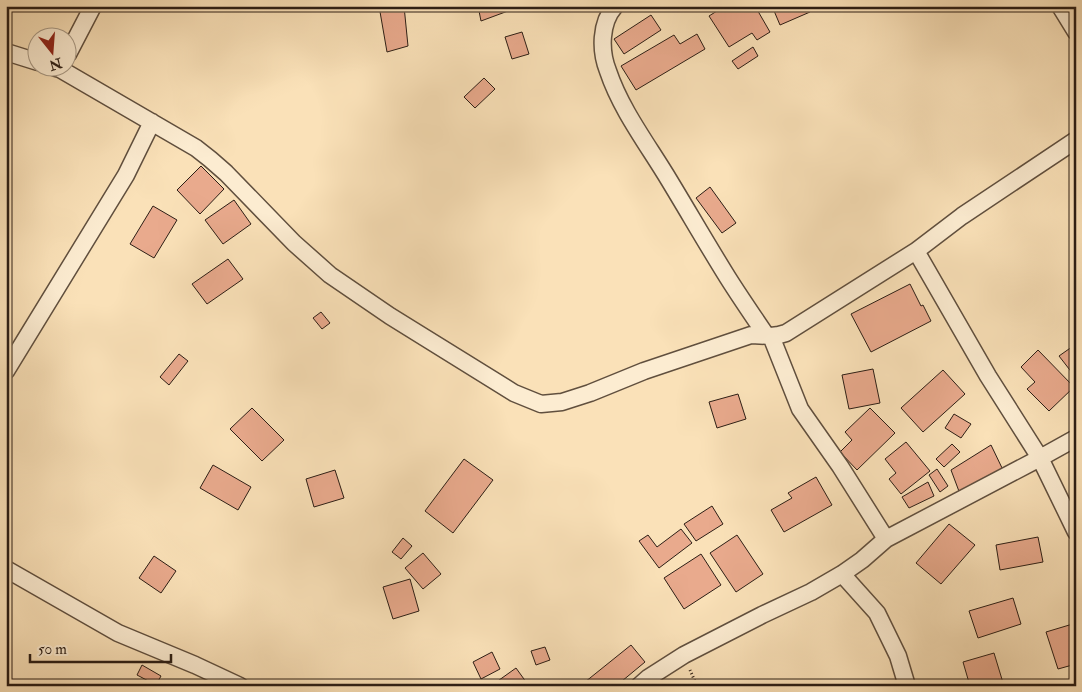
<svg xmlns="http://www.w3.org/2000/svg" width="1082" height="692" viewBox="0 0 1082 692" font-family="'IM FELL Double Pica',serif">
  <style>
    .building { fill: #e9aa8d; stroke: #2c1e15 }
    .lines { fill: none; stroke-linecap: round; stroke-linejoin: round }
    .street-casing { stroke: #604f3e; stroke-width: 19 }
    .path { stroke: #2c1e15; stroke-width: 3; stroke-dasharray: 1 2.5; stroke-linecap: butt }
    .street { stroke: #fcecd1; stroke-width: 16 }
  </style>
  <rect width="100%" height="100%" fill="#fae1b8"/>
  <filter id="stains"><feTurbulence type="fractalNoise" baseFrequency=".004" numOctaves="4"/><feColorMatrix values="0 0 0 0 .2 0 0 0 0 .09 0 0 0 0 .02 0 0 0 .5 -.17"/></filter>
  <radialGradient id="worn" r=".72"><stop offset=".6" stop-color="#630" stop-opacity="0"/><stop offset="1" stop-color="#630" stop-opacity=".3"/></radialGradient>
  <!-- building -->
  <path class="building" d="M379 6H404L408 46 387 52Z
    M478 6H507L508 11 481 21Z
    M725 6H755L770 32 757 40 752 33 729 47 709 16Z
    M772 6H807L810 12 780 25Z
    M651 15 661 30 624 54 614 39Z
    M522 32 529 54 512 59 505 37Z
    M697 34 705 49 636 90 621 66 674 35 680 44Z
    M753 47 758 56 738 69 732 61Z
    M484 78 495 89 475 108 464 97Z
    M201 166 224 189 200 214 177 190Z
    M710 187 736 223 722 233 696 198Z
    M234 200 251 224 223 244 205 220Z
    M153 206 177 220 154 258 130 244Z
    M228 259 243 279 207 304 192 284Z
    M910 284 921 306 923 305 931 321 871 352 851 314Z
    M321 312 330 323 322 329 313 318Z
    M1076 344V372L1073 374 1059 356Z
    M1038 350 1074 387 1049 411 1027 389 1035 382 1021 367Z
    M179 354 188 361 169 385 160 377Z
    M873 369 880 403 849 409 842 375Z
    M943 370 965 394 923 432 901 408Z
    M738 394 746 419 717 428 709 402Z
    M252 408 284 440 262 461 230 429Z
    M870 408 895 433 857 470 840 452 852 440 845 432Z
    M954 414 971 424 961 438 945 428Z
    M906 442 930 471 901 494 889 479 896 473 885 459Z
    M952 444 960 452 944 467 936 459Z
    M991 445 1003 470 960 494 951 470Z
    M464 459 493 480 453 533 425 511Z
    M213 465 251 487 238 510 200 488Z
    M937 469 948 486 940 492 929 475Z
    M335 470 344 498 314 507 306 479Z
    M816 477 832 505 784 532 771 510 792 498 788 493Z
    M928 482 934 496 909 508 902 497Z
    M712 506 723 524 696 541 684 524Z
    M949 524 975 545 941 584 916 563Z
    M681 529 692 543 659 568 639 541 648 535 657 547Z
    M737 535 763 574 736 592 710 553Z
    M1038 537 1043 562 1000 570 996 545Z
    M403 538 412 546 401 559 392 552Z
    M423 553 441 574 423 589 405 568Z
    M701 554 721 585 684 609 664 578Z
    M154 556 176 571 161 593 139 578Z
    M410 579 419 611 393 619 383 587Z
    M1013 598 1021 624 978 638 969 611Z
    M1076 623V664L1058 669 1046 632Z
    M631 645 645 662 616 686H588L585 682Z
    M545 647 550 660 536 665 531 651Z
    M492 652 500 669 481 679 473 662Z
    M994 653 1004 686H970L963 662Z
    M142 665 161 676 156 685 137 675Z
    M516 668 529 686H497L495 683Z"/>
  <g class="lines">
    <defs>
      <path id="street" d="M615 6C600 23 600 51 608 71 621 110 648 145 669 180 689 213 708 246 728 278 740 297 753 316 766 335
        M1060 6 1076 32
        M6 52 38 62
        M68 54 93 6
        M56 68 60 69 196 148 210 159 226 173 294 243 330 275 390 316 514 393 541 404 562 402 590 393 644 371 751 335 771 336 779 335 786 333 916 251 962 216 1076 140
        M916 251 988 376 1040 458 1076 532
        M771 336 800 409 840 466 886 539
        M6 371 126 175 152 122
        M6 569 118 633 195 665 240 686
        M842 574 877 613 898 656 907 686
        M639 686 648 678 684 655 762 615 811 592 842 574 862 560 886 539 1040 458 1076 438"/>
    </defs>
    <!-- street casing -->
    <use href="#street" class="street-casing"/>
    <!-- path -->
    <path class="path" d="M690 670 697 686"/>
    <!-- street -->
    <use href="#street" class="street"/>
  </g>
  <!-- margin -->
  <rect width="1082" height="692" fill="none" stroke="#fae1b8" stroke-width="25"/>
  <rect x="8" y="8" width="1067" height="677" fill="none" stroke="#2c1e15" stroke-width="2.5"/>
  <rect x="12" y="12" width="1057" height="667" fill="none" stroke="#2c1e15"/>
  <!-- north arrow -->
  <g transform="translate(52 52) rotate(163)"><circle r="24" fill="#fcecd1" stroke="#a99a86"/>
  <path d="M0-4L9 19L0 12L-9 19Z" fill="#8f2418"/>
  <text y="-8" font-size="14" font-weight="bold" text-anchor="middle" fill="#2c1e15">N</text>
  </g>
  <!-- scale -->
  <path d="M30 654v8h141v-8" fill="none" stroke="#2c1e15" stroke-width="2.5"/>
  <text x="38" y="654" font-size="15" fill="#2c1e15" stroke="#fcecd1" stroke-width="4" paint-order="stroke">50 m</text>
  <rect width="100%" height="100%" filter="url(#stains)"/>
  <rect width="100%" height="100%" fill="url(#worn)"/>
</svg>
